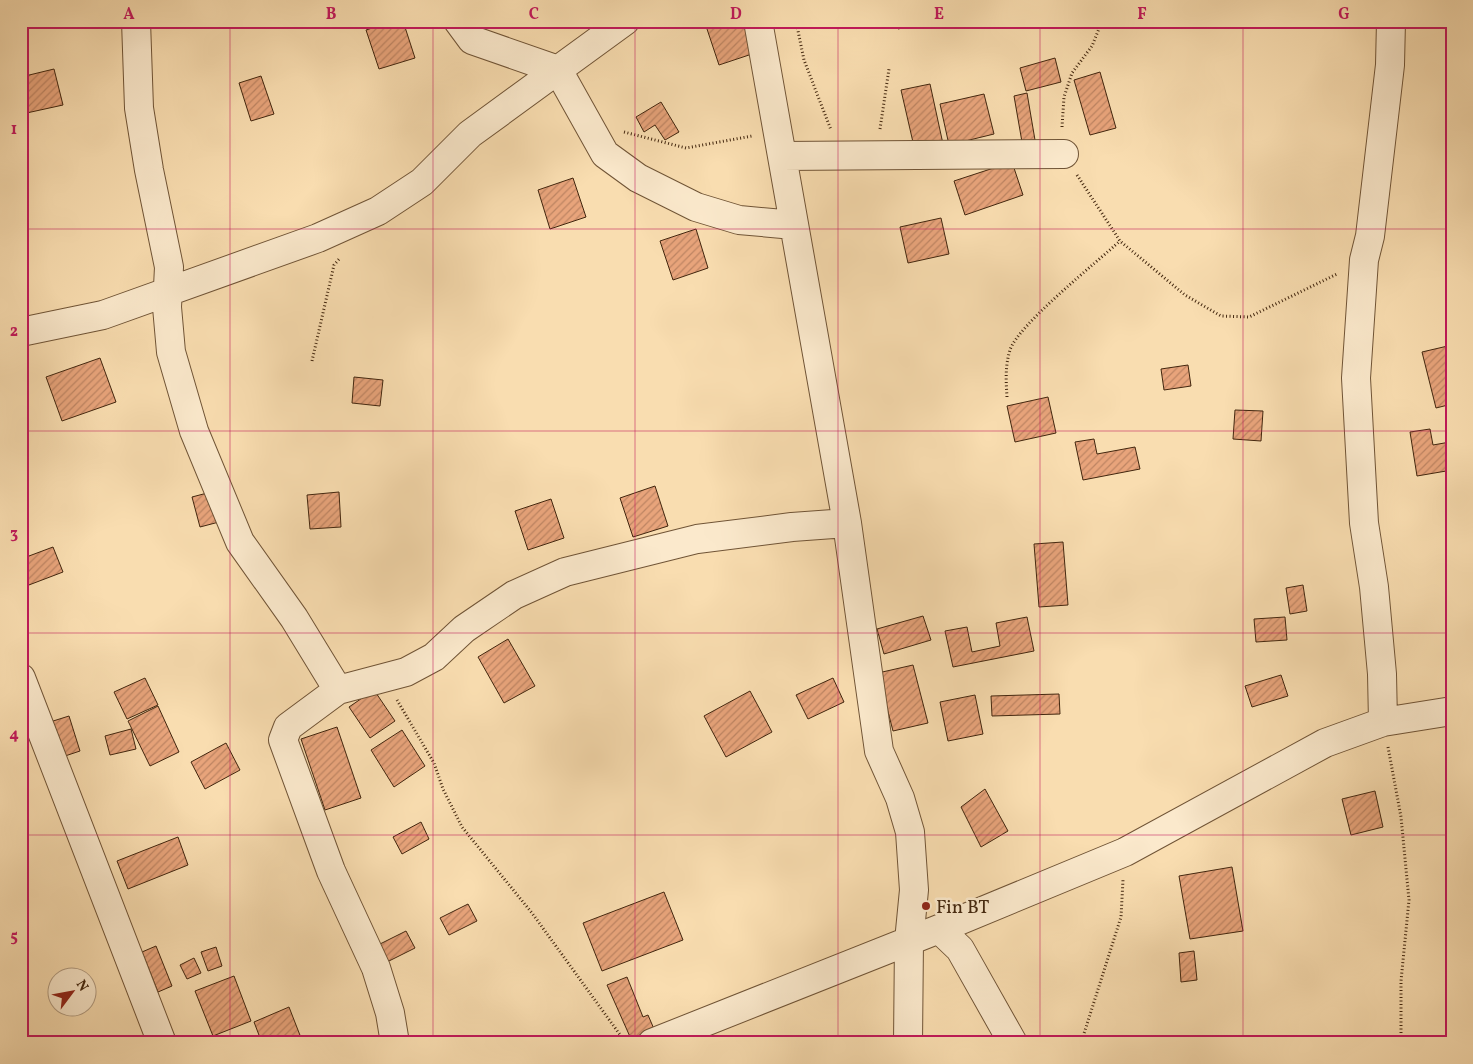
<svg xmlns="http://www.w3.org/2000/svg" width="1473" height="1064" viewBox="0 0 1473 1064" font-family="Vollkorn,serif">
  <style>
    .building { fill: url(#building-hatch); stroke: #42260e }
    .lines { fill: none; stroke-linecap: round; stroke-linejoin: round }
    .minor-casing { stroke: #705436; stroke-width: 30 }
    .path { stroke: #42260e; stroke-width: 3; stroke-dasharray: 1 2.5; stroke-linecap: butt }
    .minor { stroke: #fbe9cc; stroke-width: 28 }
    .grid { fill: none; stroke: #c2185b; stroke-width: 1; stroke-opacity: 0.55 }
    .poi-dot { fill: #8f2418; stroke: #fbe9cc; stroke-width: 2 }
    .labels { text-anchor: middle; stroke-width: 5; stroke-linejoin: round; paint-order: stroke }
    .poi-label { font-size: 19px; fill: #42260e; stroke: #fbe9cc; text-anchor: start }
    .neatline { fill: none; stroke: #c2185b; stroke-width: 2 }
    .grid-label { font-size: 16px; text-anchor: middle; font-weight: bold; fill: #c2185b }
  </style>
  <defs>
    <pattern id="building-hatch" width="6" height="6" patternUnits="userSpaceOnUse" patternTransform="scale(1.25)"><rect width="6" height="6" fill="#e8a47b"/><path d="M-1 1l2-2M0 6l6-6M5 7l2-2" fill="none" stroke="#be8563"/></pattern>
  </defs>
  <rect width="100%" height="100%" fill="#f9ddb0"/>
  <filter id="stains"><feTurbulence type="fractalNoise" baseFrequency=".004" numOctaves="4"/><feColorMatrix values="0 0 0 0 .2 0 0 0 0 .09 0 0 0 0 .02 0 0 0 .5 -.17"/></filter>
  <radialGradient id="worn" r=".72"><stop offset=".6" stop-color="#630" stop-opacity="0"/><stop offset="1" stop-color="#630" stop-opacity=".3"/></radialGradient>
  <!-- building -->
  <path class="building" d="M394 21H403L415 58 379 69 366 30Z
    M720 21H744L755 53 719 65 706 26Z
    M896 21H933L898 29Z
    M1055 58 1061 82 1026 91 1020 68Z
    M54 69 63 105 22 114 21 77Z
    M1100 72 1116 128 1090 135 1074 80Z
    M261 76 274 114 251 121 239 83Z
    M930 84 943 144 915 151 901 90Z
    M1027 93 1035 140 1022 142 1014 96Z
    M984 94 994 134 949 145 940 104Z
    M661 102 679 132 665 140 655 125 644 132 636 117Z
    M1012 162 1023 195 965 215 954 181Z
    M573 178 586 217 550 229 538 190Z
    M941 218 949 254 908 263 900 227Z
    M696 229 708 268 673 280 660 241Z
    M1452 345V404L1436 408 1422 352Z
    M100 358 116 402 62 421 46 377Z
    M1188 365 1191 386 1164 390 1161 369Z
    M354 377 383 380 380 406 352 403Z
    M1048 397 1056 433 1015 442 1007 406Z
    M1235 410 1263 411 1261 441 1233 439Z
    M1430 429 1433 445 1450 442 1452 470 1417 476 1410 432Z
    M1094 439 1097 454 1135 447 1140 469 1083 480 1075 442Z
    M655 486 668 526 633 537 620 498Z
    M211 492 219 522 200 527 192 497Z
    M339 492 341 527 310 529 307 495Z
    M551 499 564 538 528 550 515 511Z
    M1063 542 1068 605 1039 607 1034 544Z
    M53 547 63 572 21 588V559Z
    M1303 585 1307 611 1290 614 1286 588Z
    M923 616 931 640 884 654 877 629Z
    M1027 617 1034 651 953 667 945 631 967 627 972 652 1000 646 996 623Z
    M1285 617 1287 640 1256 642 1254 619Z
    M508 639 535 686 504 703 478 657Z
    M913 665 928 723 893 731 878 673Z
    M1281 675 1288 696 1252 707 1245 686Z
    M145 678 158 705 127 719 114 692Z
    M833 678 844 702 808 719 796 695Z
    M374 690 395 721 370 738 349 707Z
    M750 691 772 732 726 757 704 716Z
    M1059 694 1060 714 992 716 991 696Z
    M975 695 983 734 948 741 940 702Z
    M158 706 179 752 150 766 128 721Z
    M69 716 80 751 62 757 50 722Z
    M337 727 361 798 325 810 301 739Z
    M131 729 136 749 110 755 105 736Z
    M402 730 425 766 394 787 371 750Z
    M226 743 240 770 205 789 191 762Z
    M985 789 1008 831 981 847 961 807Z
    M1375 791 1383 827 1351 835 1342 799Z
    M421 822 429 839 402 854 393 837Z
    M178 837 188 865 128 889 117 861Z
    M1232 867 1243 931 1190 939 1179 876Z
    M664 892 683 940 602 971 583 923Z
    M468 904 477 921 449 935 440 918Z
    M406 931 415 948 387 962 378 945Z
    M156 946 172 986 158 992 142 952Z
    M216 947 222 966 208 971 201 952Z
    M1194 951 1197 980 1181 982 1179 953Z
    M194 958 201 973 187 979 180 965Z
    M234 976 251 1021 213 1036 195 991Z
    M627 977 643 1017 648 1015 654 1029 631 1039 607 985Z
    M289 1007 303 1043H262L254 1022Z"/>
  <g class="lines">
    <defs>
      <path id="minor" d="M136 21 139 108 149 170 169 267 167 307 171 352 194 431 240 542 294 618 338 690
        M458 21 472 40 558 70 605 154 638 178 696 207 739 220 794 225
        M758 21 847 523 879 751 900 798 910 832 914 890 909 941 908 1043
        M782 156 1064 154
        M21 332 103 315 318 238 378 211 422 182 470 134 625 21
        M21 678 162 1043
        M1383 722 1382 674 1374 587 1364 523 1356 378 1364 260 1370 236 1390 65 1391 21
        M939 929 960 949 1013 1043
        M395 1043 390 1013 376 968 331 871 283 740 288 727 338 690 406 672 434 657 464 629 514 595 565 572 697 539 792 527 847 523
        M652 1043 939 929 1125 852 1325 743 1383 722 1452 711"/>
    </defs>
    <!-- minor casing -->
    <use href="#minor" class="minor-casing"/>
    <!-- path -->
    <path class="path" d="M796 21 804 60 831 130
      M1062 127 1064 97 1072 73 1092 46 1102 21
      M880 129 889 69
      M624 132 686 148 752 136
      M1077 175 1120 241 1185 295 1221 316 1249 317 1337 274
      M312 361 334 265 340 258
      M1007 397C1006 381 1005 366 1010 350 1018 325 1097 262 1120 241
      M397 700 434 763 443 789 462 827 532 913 626 1043
      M1388 747 1401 817 1409 900 1401 981V1043
      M1081 1043 1121 917 1123 880"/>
    <!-- minor -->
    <use href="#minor" class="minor"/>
  </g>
  <!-- grid -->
  <path class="grid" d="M230 21V1043M433 21V1043M635 21V1043M838 21V1043M1040 21V1043M1243 21V1043M21 229H1452M21 431H1452M21 633H1452M21 835H1452"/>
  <!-- markers -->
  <circle class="poi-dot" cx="926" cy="906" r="5"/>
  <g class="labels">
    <!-- poi labels -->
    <g class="poi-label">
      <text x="936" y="913">Fin BT</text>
    </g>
  </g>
  <!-- margin -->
  <rect width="1473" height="1064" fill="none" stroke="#f9ddb0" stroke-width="55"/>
  <!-- north arrow -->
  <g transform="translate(72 992) rotate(58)"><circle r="24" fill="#fbe9cc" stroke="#b19b80"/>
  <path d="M0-4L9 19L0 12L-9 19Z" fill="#8f2418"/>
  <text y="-8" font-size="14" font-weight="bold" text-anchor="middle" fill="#42260e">N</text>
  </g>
  <rect x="28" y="28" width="1418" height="1008" class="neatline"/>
  <g class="grid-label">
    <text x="129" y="19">A</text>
    <text x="331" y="19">B</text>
    <text x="534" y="19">C</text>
    <text x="736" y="19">D</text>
    <text x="939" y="19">E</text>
    <text x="1142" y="19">F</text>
    <text x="1344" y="19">G</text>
    <text x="14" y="134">1</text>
    <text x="14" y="336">2</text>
    <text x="14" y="538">3</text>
    <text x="14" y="739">4</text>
    <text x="14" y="941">5</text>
  </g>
  <rect width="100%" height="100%" filter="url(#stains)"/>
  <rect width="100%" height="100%" fill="url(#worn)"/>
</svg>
